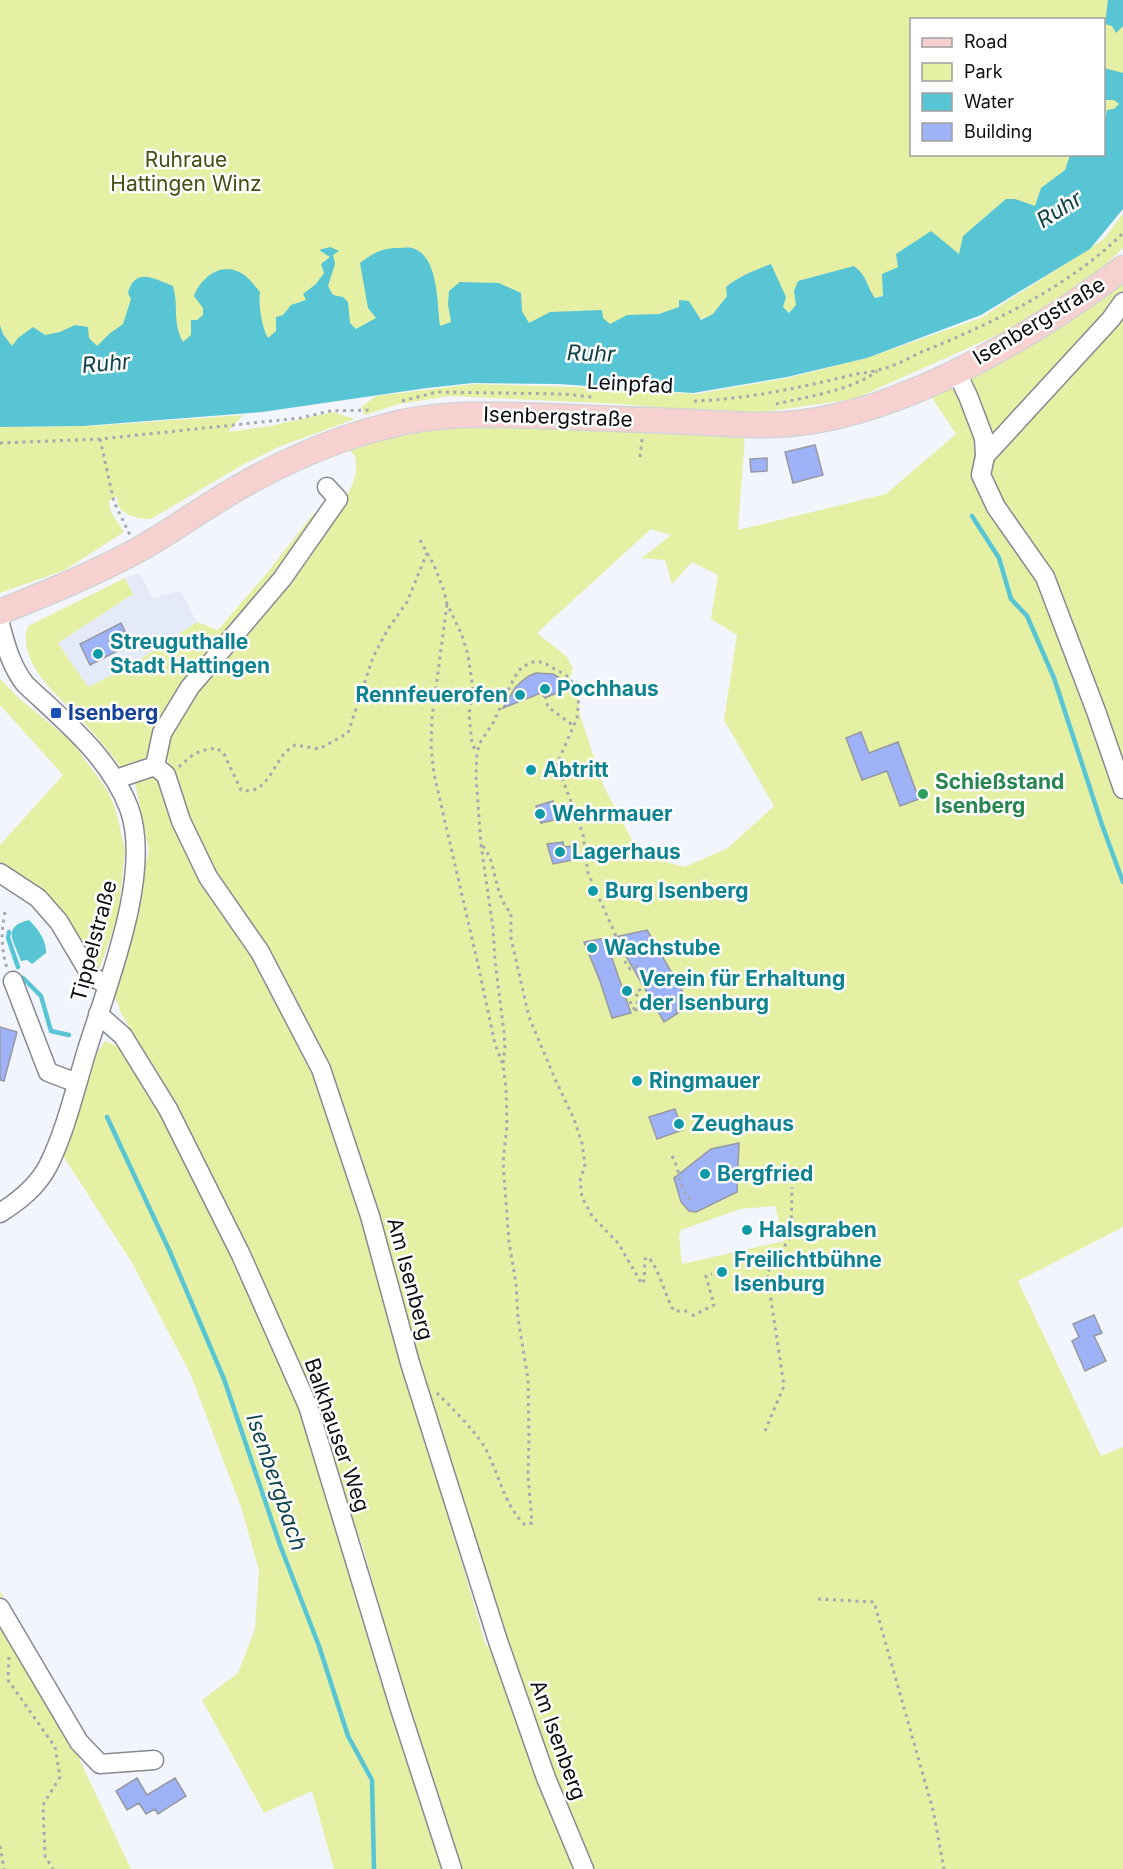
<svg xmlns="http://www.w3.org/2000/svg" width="1123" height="1869" viewBox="0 0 1123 1869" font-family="Inter,sans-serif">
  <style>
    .built { fill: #e5eaf9 }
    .green { fill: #e5f0a4; fill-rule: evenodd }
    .water { fill: #58c5d5 }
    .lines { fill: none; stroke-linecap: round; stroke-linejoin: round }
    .stream { stroke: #58c5d5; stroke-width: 4.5 }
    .building { fill: #9eb2f7; stroke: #9799a1; stroke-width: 1.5 }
    .minor-casing { stroke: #878990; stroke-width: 21 }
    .major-casing { stroke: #d3d4d4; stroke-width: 27 }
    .path { stroke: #a6a9af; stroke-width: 3; stroke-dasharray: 3 4.5; stroke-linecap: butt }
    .minor { stroke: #fff; stroke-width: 18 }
    .major { stroke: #f6d1d0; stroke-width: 24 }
    .culture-dot { fill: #0f9aa8; stroke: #fff; stroke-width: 2 }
    .transit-dot { fill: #1a4fb4; stroke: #fff; stroke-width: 2 }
    .leisure-dot { fill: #2e9e5b; stroke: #fff; stroke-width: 2 }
    .labels { text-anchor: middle; stroke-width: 5; stroke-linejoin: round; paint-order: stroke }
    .park-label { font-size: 21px; fill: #474d13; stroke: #fff }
    .street-label { font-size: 21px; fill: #0d0e11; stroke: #fff }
    .culture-label { font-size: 21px; font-weight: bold; fill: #0d838f; stroke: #fff; text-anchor: start }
    .transit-label { font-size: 21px; font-weight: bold; fill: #164399; stroke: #fff; text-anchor: start }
    .leisure-label { font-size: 21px; font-weight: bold; fill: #27864d; stroke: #fff; text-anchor: start }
    .water-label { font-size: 22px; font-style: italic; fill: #104249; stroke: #fff }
  </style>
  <rect width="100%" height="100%" fill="#f2f5fd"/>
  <!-- built -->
  <path class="built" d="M140 573 152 598 180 591 197 622 130 666 88 687 58 643 133 594 125 578Z"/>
  <!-- green -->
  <path class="green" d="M0 0H1123V117L1104 142V20H912V154L1094 155 1076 177 970 256 883 296 844 303 793 308 789 313 785 309 710 316 701 319 699 317 561 329 123 348 0 347Z
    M1123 214V248L1093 276 1015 327 854 399 742 415 621 404 450 396 399 404 365 415 361 407 376 396 474 384 576 387 696 394 788 378 867 358 981 318 1103 240Z
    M1123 278V1227L1018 1281 1101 1456 1123 1447V1869H334L312 1791 264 1813 202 1700 238 1673 255 1629 259 1570 241 1507 190 1373 131 1261 63 1156 94 1057 105 1041 122 1048 162 1115 220 1234 303 1413 404 1695 363 1547 344 1498 176 1107 121 1013 113 991 133 921 149 850 135 783 146 776 159 780 257 954 314 1068 365 1217 403 1361 486 1646 503 1640 324 1066 185 818 183 793 171 775 167 758 123 770C111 755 100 740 87 726 64 700 15 665 28 626L125 578 133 594 58 643 88 687 130 666 197 622 218 630 267 573 314 513 328 522C340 505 362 481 355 457 354 454 348 449 346 446L399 432 459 425 745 435 738 530 886 494 956 434 930 395ZM651 529 671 535 642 558 665 560 672 584 692 562 718 575 711 619 737 635 724 720 774 806 728 848 685 867 640 855 604 787 580 715 578 695 570 679 573 668 567 657 537 633ZM775 1206 784 1241 682 1264 679 1237 681 1230 740 1209Z
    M333 412 355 419 281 446 244 464 151 519C141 519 124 517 119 506 117 503 117 500 117 496L109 501 111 512 124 532 65 570 0 593V427L92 426 243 415 228 432 270 426Z
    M0 679 19 698 71 741 106 788 115 807 125 850 118 917 98 972 0 864V845L63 775 0 705Z
    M0 1590 131 1869H0Z"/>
  <!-- water -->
  <path class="water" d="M1108 0H1123V26L1116 33 1112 26 1105 24Z
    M1104 68 1123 73V209L1090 249 981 315 867 358 787 377 693 393 558 384 473 383 427 388 262 412 83 426 0 427V325L3 334 12 346 18 338 33 327 45 335 60 332 75 325 88 327 89 338 97 346 109 334 123 324 131 299 128 293C135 266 155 279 173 286 179 308 172 321 183 342L191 335V320H197L203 315V308L194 296C200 279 220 262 239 272 248 276 254 285 260 292 258 304 262 328 268 338L276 331V317L283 315 291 305 306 300 303 294 316 284 324 273 321 264 330 257 319 250 330 247 339 251 333 255 335 264 328 286 333 295 343 297 348 302 350 323 356 329 376 318 368 308 360 263C373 253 383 248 398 248 402 248 408 247 412 248 439 255 437 305 440 326L451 322 448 304 449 291 460 282 499 283 521 293 522 311 529 323 550 312 602 310 603 318 610 324 627 315 659 314 679 307V300L689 301 701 320 713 314 727 296 726 287C741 275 754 271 771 264L786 297 783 307 789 313 796 305 794 291 798 281 854 266C869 278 865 284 875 298L883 296 882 274 898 267 896 254 931 231 959 254 963 236 1006 199H1015L1035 206 1041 188 1065 170 1070 155 1104 154V126L1107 110 1114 109 1119 104 1114 100H1104Z
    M29 920C38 929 47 941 46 953L32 964 27 960 21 961C15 943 0 927 29 920Z"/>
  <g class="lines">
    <!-- stream -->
    <path class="stream" d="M972 516 999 558 1011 599 1027 616 1054 678 1102 825 1123 882
      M9 932 8 938 18 967
      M23 978 41 996 51 1031 69 1035
      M107 1117 170 1252 224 1379 280 1545 319 1646 348 1736 372 1780 374 1869"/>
  </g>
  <!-- building -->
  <path class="building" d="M815 445 823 475 793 483 785 452Z
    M767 458V471L751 472 750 459Z
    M121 623 131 644 90 665 80 644Z
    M536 673 553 674 574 686 547 697 546 695 543 696 541 693 503 708 515 688 522 681 529 676Z
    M861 732 869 753 898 742 919 799 900 806 887 771 862 780 846 738Z
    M553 801 558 819 541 823 536 806Z
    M563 842 564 847 571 846 573 860 553 864 547 844Z
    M647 930 683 992 676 1010 678 1013 664 1022 615 937Z
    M605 938 631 1013 612 1018 600 981 584 942Z
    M0 1027 17 1032 4 1081 0 1080Z
    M675 1109 682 1130 657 1139 649 1117Z
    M739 1143 737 1192 696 1212 689 1211 681 1202 674 1178 711 1149Z
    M1094 1315 1102 1333 1094 1336 1106 1361 1085 1371 1072 1341 1079 1337 1073 1324Z
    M137 1778 147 1795 175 1778 186 1796 158 1814 155 1809 146 1814 139 1803 127 1810 116 1791Z"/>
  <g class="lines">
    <defs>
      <path id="minor" d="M956 371 968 396 984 438 985 456 981 475 996 507 1045 577 1096 711 1123 789
        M985 456 1111 319 1123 302
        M0 624C6 646 11 666 25 684 64 721 109 756 129 808 153 873 107 985 87 1050 75 1089 66 1130 48 1166 37 1187 19 1201 0 1213
        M155 766 162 733 190 687 282 579 338 499 327 487
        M116 779 155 766 166 775 181 821 208 877 260 952 321 1069 370 1216 410 1363 498 1641 546 1778 584 1869
        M0 873 38 898 59 922 91 976 107 985
        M13 981 48 1072 77 1083
        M98 1014 123 1036 168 1109 241 1255 308 1406 400 1709 452 1869
        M0 1608 79 1742 100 1764 154 1760"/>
      <path id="major" d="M0 612C47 593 94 574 138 550 172 531 203 508 236 489 283 462 334 439 387 426 438 412 490 414 543 416 594 418 644 420 695 422 729 424 764 427 798 423 907 411 1036 334 1123 268"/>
    </defs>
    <!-- minor casing -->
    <use href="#minor" class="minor-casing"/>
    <!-- major casing -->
    <use href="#major" class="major-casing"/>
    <!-- path -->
    <path class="path" d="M402 401 437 392 563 394 592 397
      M694 401C749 399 803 387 856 374 863 373 871 372 878 370 894 367 910 357 924 351 993 323 1070 286 1123 233
      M776 404C805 397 854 390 877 371
      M100 439 114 502 130 535
      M0 443 100 439 300 418 330 411 369 410
      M640 457 642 439
      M420 540 434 565 444 591 447 604 462 635 468 655 473 689 469 714 472 744 477 752
      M545 696 548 707 574 726
      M179 767C192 754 199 750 217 748L224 754 241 790C264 796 272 769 283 755 286 751 291 748 295 745L319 749 348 733 373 657 388 629 407 602 427 553
      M483 846 490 857 499 892 505 906 511 913V938L529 1017 555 1079 574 1119 582 1143 585 1165 580 1181 582 1197 592 1216 618 1243 642 1284 644 1280 645 1259 648 1257C659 1268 665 1296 674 1311H691
      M5 912C1 932 1 949 7 968
      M628 994 632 1008 636 1009
      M503 1063 505 1047 504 1032 495 961 493 928 481 845 476 776 477 752 481 741 493 723 514 678 521 668 530 663 537 661 546 664 569 677 579 696 577 718 557 764 583 834 588 873 616 936 620 954 630 969 638 966 645 987 636 992 638 1000 635 1014
      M672 1156C681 1170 678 1193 694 1202
      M692 1316 714 1305 706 1276 712 1274
      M437 1393C451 1407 474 1430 484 1446 499 1472 503 1504 525 1525L532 1523 528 1476 529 1439 528 1379 518 1318 516 1283 509 1242 503 1162 507 1125 506 1088 503 1065 495 1044 477 960 434 774 431 746 432 718 447 604
      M765 1431 784 1386 767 1273 791 1236 792 1187
      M818 1599 874 1602 933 1810 944 1869
      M9 1657 8 1680 55 1747 60 1777 43 1805 45 1856 53 1869
      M0 1846 4 1869"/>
    <!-- minor -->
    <use href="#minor" class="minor"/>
    <!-- major -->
    <use href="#major" class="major"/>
  </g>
  <!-- markers -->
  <g class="culture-dot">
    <circle cx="98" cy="654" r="6"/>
    <circle cx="545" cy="689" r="6"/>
    <circle cx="520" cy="695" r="6"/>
    <circle cx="531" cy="770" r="6"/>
    <circle cx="540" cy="814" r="6"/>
    <circle cx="560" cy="852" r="6"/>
    <circle cx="593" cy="891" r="6"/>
    <circle cx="592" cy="948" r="6"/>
    <circle cx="627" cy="991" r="6"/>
    <circle cx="637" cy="1081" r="6"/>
    <circle cx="679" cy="1124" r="6"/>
    <circle cx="705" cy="1174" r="6"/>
    <circle cx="747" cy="1230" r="6"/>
    <circle cx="722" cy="1272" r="6"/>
  </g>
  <rect class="transit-dot" x="50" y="707" width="12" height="12" rx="3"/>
  <circle class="leisure-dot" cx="923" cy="794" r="6"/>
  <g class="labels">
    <!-- park labels -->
    <g class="park-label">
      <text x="186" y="167">Ruhraue<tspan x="186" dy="24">Hattingen Winz</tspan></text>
    </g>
    <!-- street labels -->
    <g class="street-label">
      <text transform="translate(1039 321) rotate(-31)" y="7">Isenbergstraße</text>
      <text transform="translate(630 384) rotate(3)" y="7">Leinpfad</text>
      <text transform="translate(558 417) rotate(2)" y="7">Isenbergstraße</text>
      <text transform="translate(94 941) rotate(-75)" y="7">Tippelstraße</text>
      <text transform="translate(410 1279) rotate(75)" y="7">Am Isenberg</text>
      <text transform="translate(337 1435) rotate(71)" y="7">Balkhauser Weg</text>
      <text transform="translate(558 1740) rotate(70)" y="7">Am Isenberg</text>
    </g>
    <!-- culture labels -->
    <g class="culture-label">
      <text x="110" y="649">Streuguthalle<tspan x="110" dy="24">Stadt Hattingen</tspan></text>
      <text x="557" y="696">Pochhaus</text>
      <text x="508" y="702" text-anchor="end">Rennfeuerofen</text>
      <text x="543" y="777">Abtritt</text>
      <text x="552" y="821">Wehrmauer</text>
      <text x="572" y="859">Lagerhaus</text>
      <text x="605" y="898">Burg Isenberg</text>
      <text x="604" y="955">Wachstube</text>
      <text x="639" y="986">Verein für Erhaltung<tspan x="639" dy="24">der Isenburg</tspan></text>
      <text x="649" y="1088">Ringmauer</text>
      <text x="691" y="1131">Zeughaus</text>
      <text x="717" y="1181">Bergfried</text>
      <text x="759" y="1237">Halsgraben</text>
      <text x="734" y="1267">Freilichtbühne<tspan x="734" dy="24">Isenburg</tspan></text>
    </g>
    <!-- transit labels -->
    <g class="transit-label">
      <text x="68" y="720">Isenberg</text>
    </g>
    <!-- leisure labels -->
    <g class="leisure-label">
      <text x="935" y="789">Schießstand<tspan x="935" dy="24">Isenberg</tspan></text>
    </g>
    <!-- water labels -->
    <g class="water-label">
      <text transform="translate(1059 209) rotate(-32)" y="8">Ruhr</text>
      <text transform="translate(591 353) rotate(2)" y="8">Ruhr</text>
      <text transform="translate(106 363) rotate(-5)" y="8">Ruhr</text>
      <text transform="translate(277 1482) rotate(71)" y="8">Isenbergbach</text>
    </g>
  </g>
  <!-- legend -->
  <rect x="910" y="18" width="195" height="138" fill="#ffffff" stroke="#9e9fa0" stroke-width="1.5"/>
  <rect x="922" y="38" width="30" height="9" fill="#f6d1d0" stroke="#9e9fa0" stroke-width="1.5"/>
  <text x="964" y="48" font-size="18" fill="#0d0e11">Road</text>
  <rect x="922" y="63" width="30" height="18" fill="#e5f0a4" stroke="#9e9fa0" stroke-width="1.5"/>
  <text x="964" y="78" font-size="18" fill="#0d0e11">Park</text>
  <rect x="922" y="93" width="30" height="18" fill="#58c5d5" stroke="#9e9fa0" stroke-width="1.5"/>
  <text x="964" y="108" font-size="18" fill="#0d0e11">Water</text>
  <rect x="922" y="123" width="30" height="18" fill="#9eb2f7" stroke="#9e9fa0" stroke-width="1.5"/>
  <text x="964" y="138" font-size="18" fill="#0d0e11">Building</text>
</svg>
